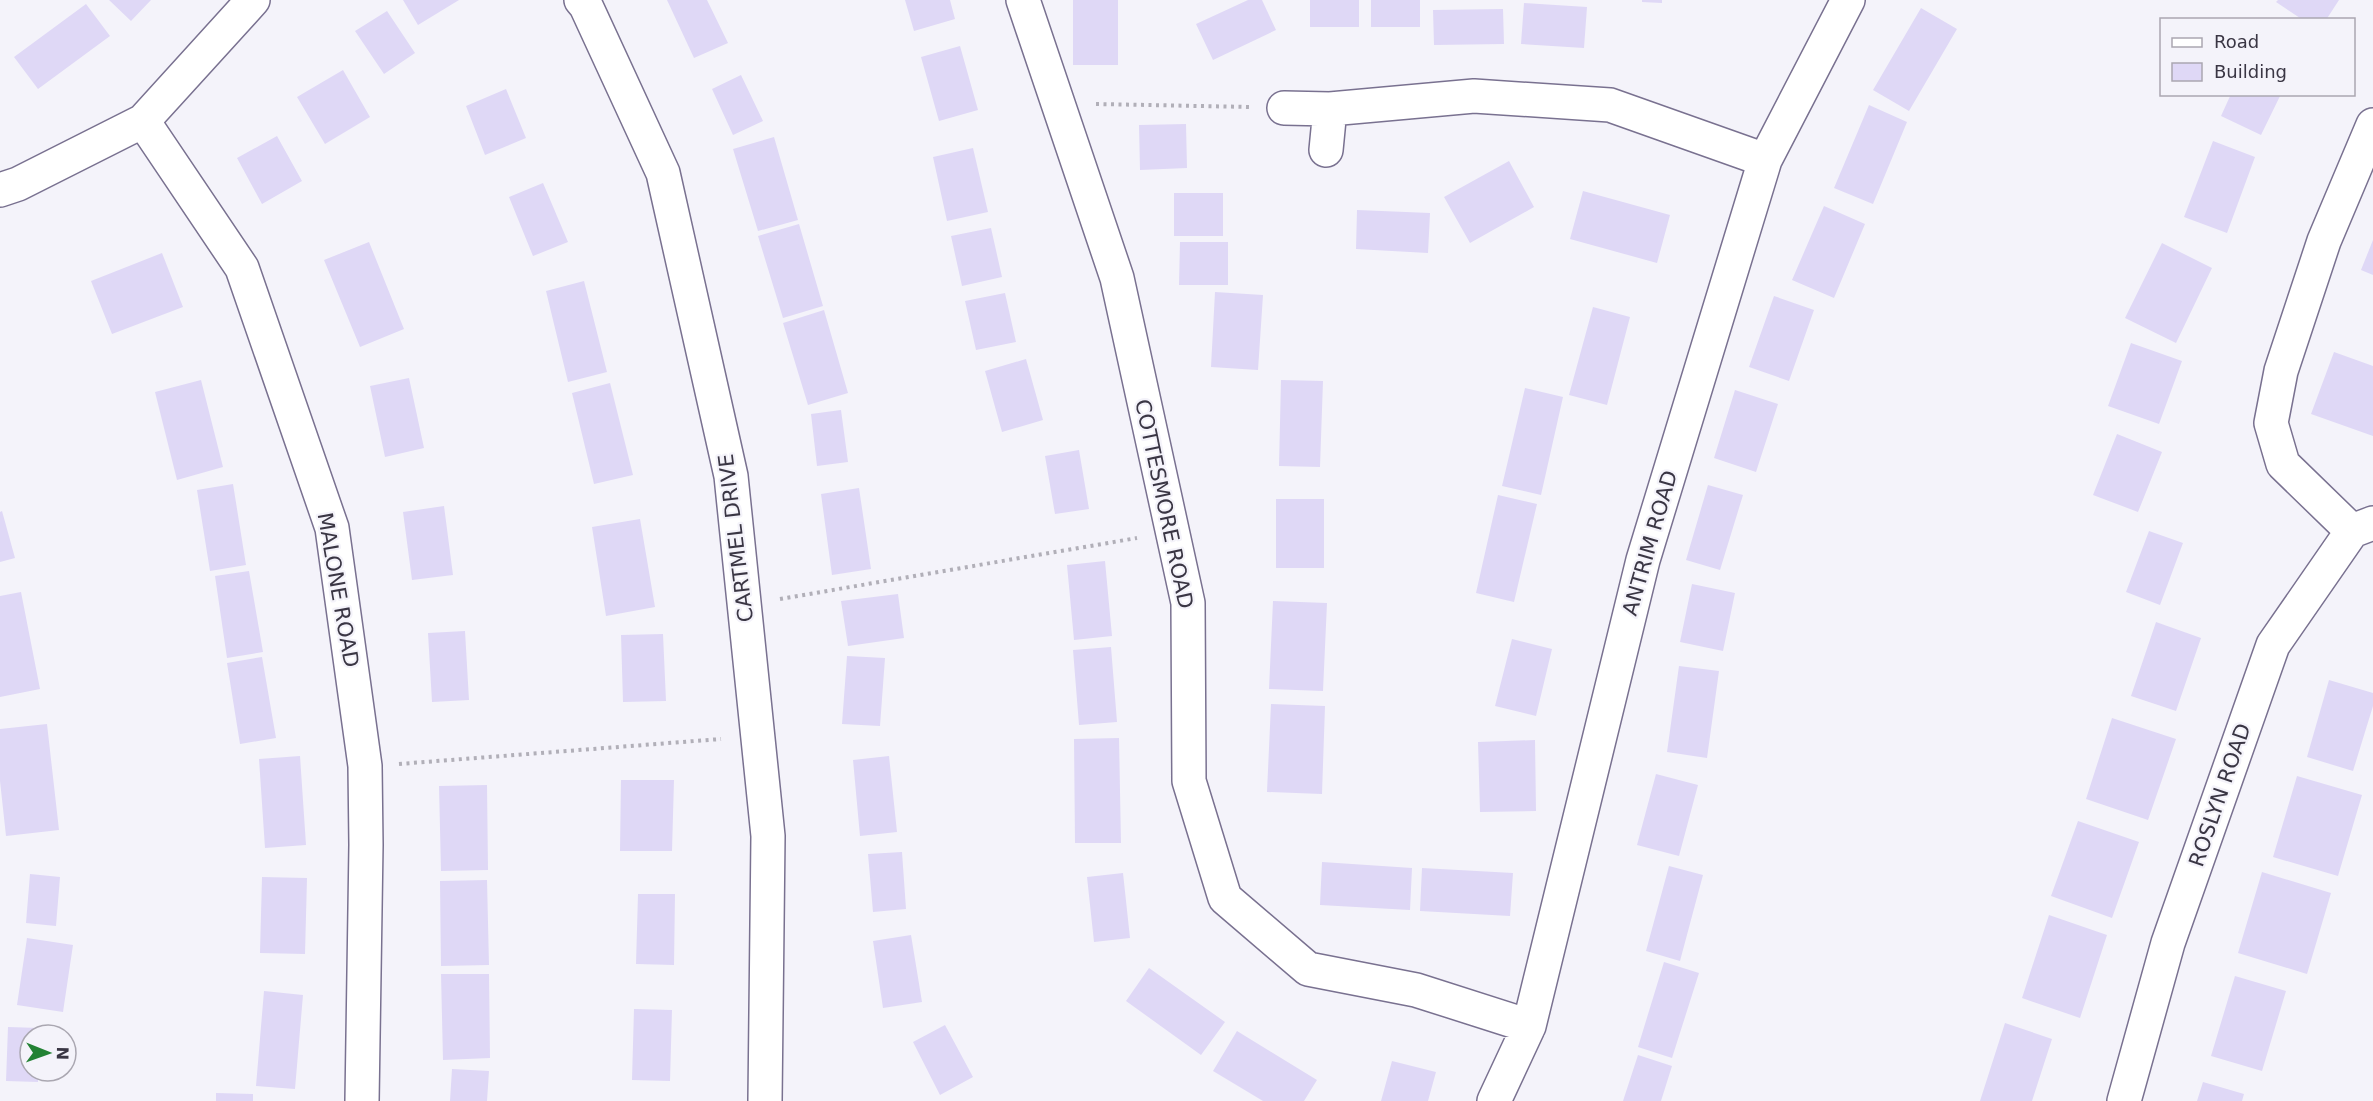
<svg xmlns="http://www.w3.org/2000/svg" width="2373" height="1101" viewBox="0 0 2373 1101" font-family="'DejaVu Sans',sans-serif">
  <style>
    .building { fill: #dfd8f6 }
    .lines { fill: none; stroke-linecap: round; stroke-linejoin: round }
    .street-casing { stroke: #797190; stroke-width: 36 }
    .path { stroke: #b1afb8; stroke-width: 4; stroke-dasharray: 3 4.5; stroke-linecap: butt }
    .street { stroke: #fff; stroke-width: 33 }
    .labels { text-anchor: middle; stroke-width: 4.5; stroke-linejoin: round; paint-order: stroke }
    .street-label { font-size: 21px; fill: #3a3644; stroke: #f4f3fa }
  </style>
  <rect width="100%" height="100%" fill="#f4f3fa"/>
  <!-- building -->
  <path class="building" d="M109 0H151L131 21Z
    M403 0H459L418 25Z
    M667 0H707L728 43 694 58Z
    M905 0H950L955 19 914 31Z
    M1073 0H1118V65H1073Z
    M1248 0H1262L1276 30 1213 60 1196 24Z
    M1310 0H1359V27H1310Z
    M1371 0H1420V27H1371Z
    M1642 0H1662V3L1642 2Z
    M2278 0H2339L2326 20H2303L2276 2Z
    M1524 3 1587 7 1584 48 1521 44Z
    M86 4 110 36 38 89 14 57Z
    M1921 8 1957 29 1909 111 1873 90Z
    M1503 9 1504 44 1434 45 1433 10Z
    M387 11 415 53 384 74 355 31Z
    M960 46 978 110 939 121 921 57Z
    M343 70 370 117 325 144 297 97Z
    M741 75 763 121 733 135 712 89Z
    M506 89 526 138 485 155 466 106Z
    M2231 94H2281L2261 135 2221 116Z
    M1869 105 1907 122 1873 204 1834 188Z
    M1186 124 1187 168 1140 170 1139 125Z
    M277 136 302 181 262 204 237 158Z
    M774 137 798 220 758 231 733 149Z
    M2213 141 2255 157 2227 233 2184 217Z
    M973 148 988 212 947 221 933 157Z
    M1509 161 1534 207 1470 243 1444 197Z
    M543 183 568 242 533 256 509 197Z
    M1583 191 1670 215 1657 263 1570 239Z
    M1174 193H1223V236H1174Z
    M1824 206 1865 224 1834 298 1792 280Z
    M1357 210 1430 213 1428 253 1356 249Z
    M799 224 823 306 783 318 758 236Z
    M991 228 1002 277 962 286 951 236Z
    M2373 240V275L2361 270Z
    M369 242 404 329 360 347 324 260Z
    M1180 242H1228V285H1179Z
    M2162 243 2212 268 2176 343 2125 318Z
    M162 253 183 307 112 334 91 281Z
    M584 281 607 372 568 382 546 291Z
    M1215 292 1263 295 1258 370 1211 367Z
    M1005 293 1016 342 976 350 965 301Z
    M1774 296 1814 310 1789 381 1749 367Z
    M1593 307 1630 317 1607 405 1569 395Z
    M824 310 848 393 808 405 783 323Z
    M2131 343 2182 361 2159 424 2108 406Z
    M2334 352 2373 366V436L2311 414Z
    M1026 359 1043 420 1002 432 985 371Z
    M409 378 424 448 385 457 370 386Z
    M201 380 223 467 177 480 155 392Z
    M1281 380 1323 381 1320 467 1279 466Z
    M610 383 633 475 594 484 572 393Z
    M1525 388 1563 397 1541 495 1502 486Z
    M1735 390 1778 404 1756 472 1714 458Z
    M841 410 848 462 817 466 811 414Z
    M2117 434 2162 452 2138 512 2093 495Z
    M1079 450 1089 509 1055 514 1045 456Z
    M233 484 246 565 210 571 197 490Z
    M1708 485 1743 495 1720 570 1686 560Z
    M859 488 871 569 832 575 821 494Z
    M1498 495 1537 504 1514 602 1476 593Z
    M1276 499H1324V568H1276Z
    M444 506 453 575 412 580 403 512Z
    M2 511 15 558 0 562V512Z
    M640 519 655 607 606 616 592 527Z
    M2149 531 2183 543 2160 605 2126 592Z
    M1105 561 1112 636 1074 640 1067 565Z
    M249 571 263 652 227 658 215 576Z
    M1692 584 1735 593 1723 651 1680 642Z
    M21 592 40 689 0 697V596Z
    M898 594 904 638 848 646 841 601Z
    M1273 601 1327 603 1323 691 1269 689Z
    M2156 622 2201 638 2176 711 2131 696Z
    M465 631 469 700 432 702 428 633Z
    M663 634 666 701 623 702 621 635Z
    M1512 639 1552 649 1536 716 1495 706Z
    M1111 647 1117 722 1079 725 1073 650Z
    M847 656 885 658 880 726 842 724Z
    M262 657 276 738 240 744 227 663Z
    M1679 666 1719 671 1707 758 1667 752Z
    M2329 680 2373 693V706L2353 771 2307 757Z
    M1271 704 1325 706 1322 794 1267 792Z
    M2112 718 2176 739 2148 820 2086 799Z
    M47 724 59 830 6 836 0 781V729Z
    M1119 738 1121 843H1075L1074 739Z
    M1535 740 1536 811 1480 812 1478 742Z
    M300 756 306 845 265 848 259 759Z
    M889 756 897 832 860 836 853 760Z
    M1656 774 1698 785 1679 856 1637 845Z
    M2297 776 2362 795 2338 876 2273 857Z
    M621 780H674L672 851H620Z
    M487 785 488 870 441 871 439 786Z
    M2078 821 2139 842 2112 918 2051 896Z
    M902 852 906 909 873 912 868 854Z
    M1322 862 1412 868 1410 910 1320 905Z
    M1669 866 1703 875 1680 961 1646 951Z
    M1422 868 1513 873 1510 916 1420 911Z
    M2262 872 2331 893 2307 974 2238 953Z
    M1123 873 1130 938 1094 942 1087 877Z
    M30 874 60 877 56 926 26 923Z
    M262 877 307 878 305 954 260 953Z
    M487 880 489 965 441 966 440 881Z
    M638 894H675L674 965 636 964Z
    M2049 915 2107 935 2080 1018 2022 998Z
    M911 935 922 1002 883 1008 873 941Z
    M27 938 73 945 63 1012 17 1005Z
    M1664 962 1699 973 1672 1058 1638 1047Z
    M1149 968 1225 1022 1201 1055 1126 1001Z
    M441 974H489L490 1058 443 1060Z
    M2235 976 2286 991 2262 1071 2211 1056Z
    M264 991 303 995 295 1089 256 1086Z
    M634 1009 672 1010 670 1081 632 1080Z
    M2005 1023 2052 1039 2032 1101H1980Z
    M945 1025 973 1077 940 1095 913 1042Z
    M8 1027 40 1028V1035H30V1071H38V1082L6 1081Z
    M1237 1031 1317 1080 1304 1101H1263L1213 1071Z
    M1638 1055 1672 1066 1661 1101H1623Z
    M1392 1061 1436 1072 1428 1101H1381Z
    M452 1069 489 1071 487 1101H450Z
    M2203 1082 2244 1094 2242 1101H2197Z
    M216 1093 253 1094V1101H216Z"/>
  <g class="lines">
    <defs>
      <path id="street" d="M581 0 586 6 663 173 731 476 768 836 765 1101
        M1023 0 1117 278 1188 603 1189 781 1225 898 1308 969 1416 990 1529 1026
        M1284 108 1330 109
        M143 121 242 268 332 528 365 766 366 845 362 1101
        M1326 150 1330 109 1474 96 1610 105 1765 160
        M0 190 18 184 143 121 253 0
        M2352 531 2283 464 2271 423 2281 371 2324 241 2373 125
        M1494 1101 1529 1026 1643 560 1765 160 1848 0
        M2124 1101 2168 943 2273 645 2352 531 2373 523"/>
    </defs>
    <!-- street casing -->
    <use href="#street" class="street-casing"/>
    <!-- path -->
    <path class="path" d="M1096 104 1251 107
      M780 599 1137 538
      M399 764 721 739"/>
    <!-- street -->
    <use href="#street" class="street"/>
  </g>
  <g class="labels">
    <!-- street labels -->
    <g class="street-label">
      <text transform="translate(1164 504) rotate(78)" y="7">COTTESMORE ROAD</text>
      <text transform="translate(736 538) rotate(-97)" y="7">CARTMEL DRIVE</text>
      <text transform="translate(1650 543) rotate(-74)" y="7">ANTRIM ROAD</text>
      <text transform="translate(338 590) rotate(80)" y="7">MALONE ROAD</text>
      <text transform="translate(2220 795) rotate(-71)" y="7">ROSLYN ROAD</text>
    </g>
  </g>
  <!-- legend -->
  <rect x="2160" y="18" width="195" height="78" fill="#f4f3fa" stroke="#aaa7b1" stroke-width="1.5"/>
  <rect x="2172" y="38" width="30" height="9" fill="#ffffff" stroke="#aaa7b1" stroke-width="1.5"/>
  <text x="2214" y="48" font-size="18" fill="#3a3644">Road</text>
  <rect x="2172" y="63" width="30" height="18" fill="#dfd8f6" stroke="#aaa7b1" stroke-width="1.5"/>
  <text x="2214" y="78" font-size="18" fill="#3a3644">Building</text>
  <!-- north arrow -->
  <g transform="translate(48 1053) rotate(91)"><circle r="28" fill="#f4f3fa" stroke="#aaa7b1" stroke-width="1.5"/>
  <path d="M0-4.5L10 22L0 15L-10 22Z" fill="#238234"/>
  <text y="-9" font-size="16" font-weight="bold" text-anchor="middle" fill="#3a3644">N</text>
  </g>
</svg>
